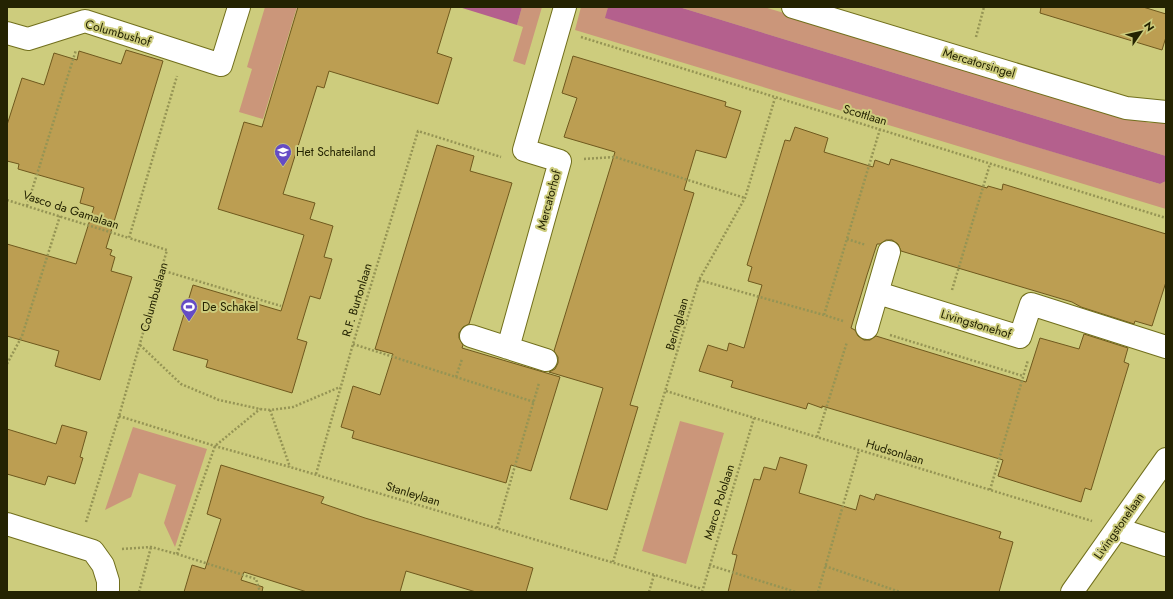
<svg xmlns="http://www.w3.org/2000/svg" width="1173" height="599" viewBox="0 0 1173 599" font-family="Jost,sans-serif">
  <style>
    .green { fill: #cb967a }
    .water { fill: #b4608d }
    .building { fill: #bc9e52; stroke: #6f591e }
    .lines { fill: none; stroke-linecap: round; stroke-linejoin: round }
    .minor-casing { stroke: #716f1c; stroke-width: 24 }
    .path { stroke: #959454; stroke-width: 2.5; stroke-dasharray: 2 2; stroke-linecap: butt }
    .minor { stroke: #fff; stroke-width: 22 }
    .labels { text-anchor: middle; stroke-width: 4; stroke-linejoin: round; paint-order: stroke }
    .street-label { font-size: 12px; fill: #242302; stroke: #cdcc7d }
    .poi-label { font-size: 12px; fill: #242302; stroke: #cdcc7d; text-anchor: start }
  </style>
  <rect width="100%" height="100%" fill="#cdcc7d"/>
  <!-- green -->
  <path class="green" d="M265 7H297L263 119 239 112 252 69 247 67Z
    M522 7H542L525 65 513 61 523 27 517 25Z
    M581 7H608L606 18 1160 184 1166 181V209L575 30Z
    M679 7H764L1149 123H1166V156Z
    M680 421 724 433 686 564 642 551Z
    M133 427 207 449 175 547 164 523 176 485 139 473 131 497 105 510Z"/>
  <!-- water -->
  <path class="water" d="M459 7H522L517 25Z
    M608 7H679L1166 156V181L1160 184 605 18Z"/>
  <!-- building -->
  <path class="building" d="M298 7H451L437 53 452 58 438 104 329 71 324 88 317 86 283 194 315 203 310 219 333 226 324 257 332 259 320 299 310 296 297 339 307 342 292 393 206 367 208 360 173 350 193 285 281 311 304 235 218 209 244 122 262 127Z
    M1041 7H1143L1166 14V37L1162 50 1040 13Z
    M126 50 163 61 106 248 112 250 110 255 115 257 111 271 132 277 100 380 55 366 59 351 7 336V244L76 264 94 207 80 203 84 188 18 169 19 164 7 161V125L22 78 44 85 54 53 77 60 79 51 121 64Z
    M573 56 726 102 725 106 741 111 726 158 696 150 684 190 694 193 630 405 638 407 607 510 570 499 603 388 549 372 555 369 558 363V357L554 351 615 152 564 137 577 98 562 93Z
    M795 127 828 138 824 152 873 167 875 160 889 165 891 159 987 188 988 186 1002 190 1003 184 1166 234V282L1152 326 1135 321 1134 324 1081 307 1072 302 901 251 898 244 892 240H886L880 244H877L867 275 851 328 855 330 858 336 864 340H870L876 336 1026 382 1040 338 1079 349 1084 334 1128 348 1124 362 1129 364 1091 490 1085 488 1081 502 998 476 1003 460 822 406V408L808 403 806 409 731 387 733 381 699 371 708 345 727 351 729 343 744 348 762 285 748 281 752 267 747 265 785 140 790 141Z
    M437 145 474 156 470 171 512 183 469 324 463 327 459 333V338L463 345 462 348 560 377 531 471 511 465 506 483 352 438 354 431 341 427 353 386 380 395 393 354 375 349Z
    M62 425 87 432 80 457 83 458 75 484 48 476 45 485 7 474V429L56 444Z
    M780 457 807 465 799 493 856 510 860 495 874 500 876 494 1001 532 999 538 1013 542 999 592H728L737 555 732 554 754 479 760 480 764 467 776 470Z
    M221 465 324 497 321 503 365 518 533 568 526 592H476L406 571 400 592H307L244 572 241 580 263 587 262 592H184L192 565 205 569 221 519 207 514Z"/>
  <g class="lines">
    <defs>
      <path id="minor" d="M793 7 1126 108 1166 112
        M7 33 28 39 85 21 221 65 239 7
        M878 293 1020 337 1031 304 1166 347
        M867 328 889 252
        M471 336 546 360
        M508 348 560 161 524 150 565 7
        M7 524 93 551 103 565 108 581V592
        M1118 529 1166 545
        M1072 592 1166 459"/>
    </defs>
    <!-- minor casing -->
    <use href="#minor" class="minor-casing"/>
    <!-- path -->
    <path class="path" d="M581 37 1166 218
      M976 37 984 7
      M584 159 615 157 745 198
      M7 200 129 238
      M27 206 76 50
      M847 239 866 245
      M161 270 281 306
      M699 280 824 315
      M952 290 990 164
      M843 321 824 315 880 129
      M890 335 1023 376
      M353 344 534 402
      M140 345 181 384 219 400 260 409 270 410 293 407 340 387
      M7 364 22 336 60 216
      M456 377 462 359
      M666 391 1092 521
      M270 410 290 467
      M119 416 215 446 290 467 702 589
      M817 437 847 342
      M316 474 353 344 418 131 501 157
      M990 490 1028 360
      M86 522 119 416 167 250 129 238 177 76
      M497 528 539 383
      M122 549 151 547 177 554 215 446 260 409
      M177 554 256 579 260 592
      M613 562 699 280 745 198 775 98
      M709 565 796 592
      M825 566 900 592
      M139 592 151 547
      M649 592 654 575
      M702 592 754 418
      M818 592 859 450"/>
    <!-- minor -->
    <use href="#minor" class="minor"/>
  </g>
  <!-- icons -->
  <defs>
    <symbol id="school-pin" viewBox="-11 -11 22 30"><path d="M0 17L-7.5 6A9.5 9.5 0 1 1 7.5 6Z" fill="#654cc5" stroke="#cdcc7d"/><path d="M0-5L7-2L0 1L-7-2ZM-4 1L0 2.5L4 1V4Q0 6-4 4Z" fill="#fff"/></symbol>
    <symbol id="stadium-pin" viewBox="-11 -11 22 30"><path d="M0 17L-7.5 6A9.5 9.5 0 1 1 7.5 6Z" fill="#654cc5" stroke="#cdcc7d"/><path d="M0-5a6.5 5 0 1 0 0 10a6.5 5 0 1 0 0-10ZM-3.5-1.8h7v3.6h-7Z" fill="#fff"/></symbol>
  </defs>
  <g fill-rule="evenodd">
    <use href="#school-pin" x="273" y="142" width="20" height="27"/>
    <use href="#stadium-pin" x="179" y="297" width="20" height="27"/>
  </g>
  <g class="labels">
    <!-- street labels -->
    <g class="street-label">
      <text transform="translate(118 33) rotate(16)" y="4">Columbushof</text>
      <text transform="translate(979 63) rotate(17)" y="4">Mercatorsingel</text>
      <text transform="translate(865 115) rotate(17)" y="4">Scottlaan</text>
      <text transform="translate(549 200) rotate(-75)" y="4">Mercatorhof</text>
      <text transform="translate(71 210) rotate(18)" y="4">Vasco da Gamalaan</text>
      <text transform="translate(154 297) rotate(-74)" y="4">Columbuslaan</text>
      <text transform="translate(357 300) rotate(-73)" y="4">R.F. Burtonlaan</text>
      <text transform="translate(677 324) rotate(-74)" y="4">Beringlaan</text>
      <text transform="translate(976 324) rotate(17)" y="4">Livingstonehof</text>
      <text transform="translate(895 452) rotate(17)" y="4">Hudsonlaan</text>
      <text transform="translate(413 494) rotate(17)" y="4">Stanleylaan</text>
      <text transform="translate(719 502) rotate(-73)" y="4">Marco Pololaan</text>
      <text transform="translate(1119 526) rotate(-55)" y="4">Livingstonelaan</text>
    </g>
    <!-- poi labels -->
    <g class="poi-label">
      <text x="296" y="156">Het Schateiland</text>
      <text x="202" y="311">De Schakel</text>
    </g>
  </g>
  <!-- border -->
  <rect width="1173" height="599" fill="none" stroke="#242302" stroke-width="16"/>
  <!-- north arrow -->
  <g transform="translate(1141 32) rotate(56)" stroke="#cdcc7d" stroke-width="3" paint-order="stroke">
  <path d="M0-3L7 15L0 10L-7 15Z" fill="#242302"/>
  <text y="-6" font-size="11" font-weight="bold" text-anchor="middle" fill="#242302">N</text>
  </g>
</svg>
